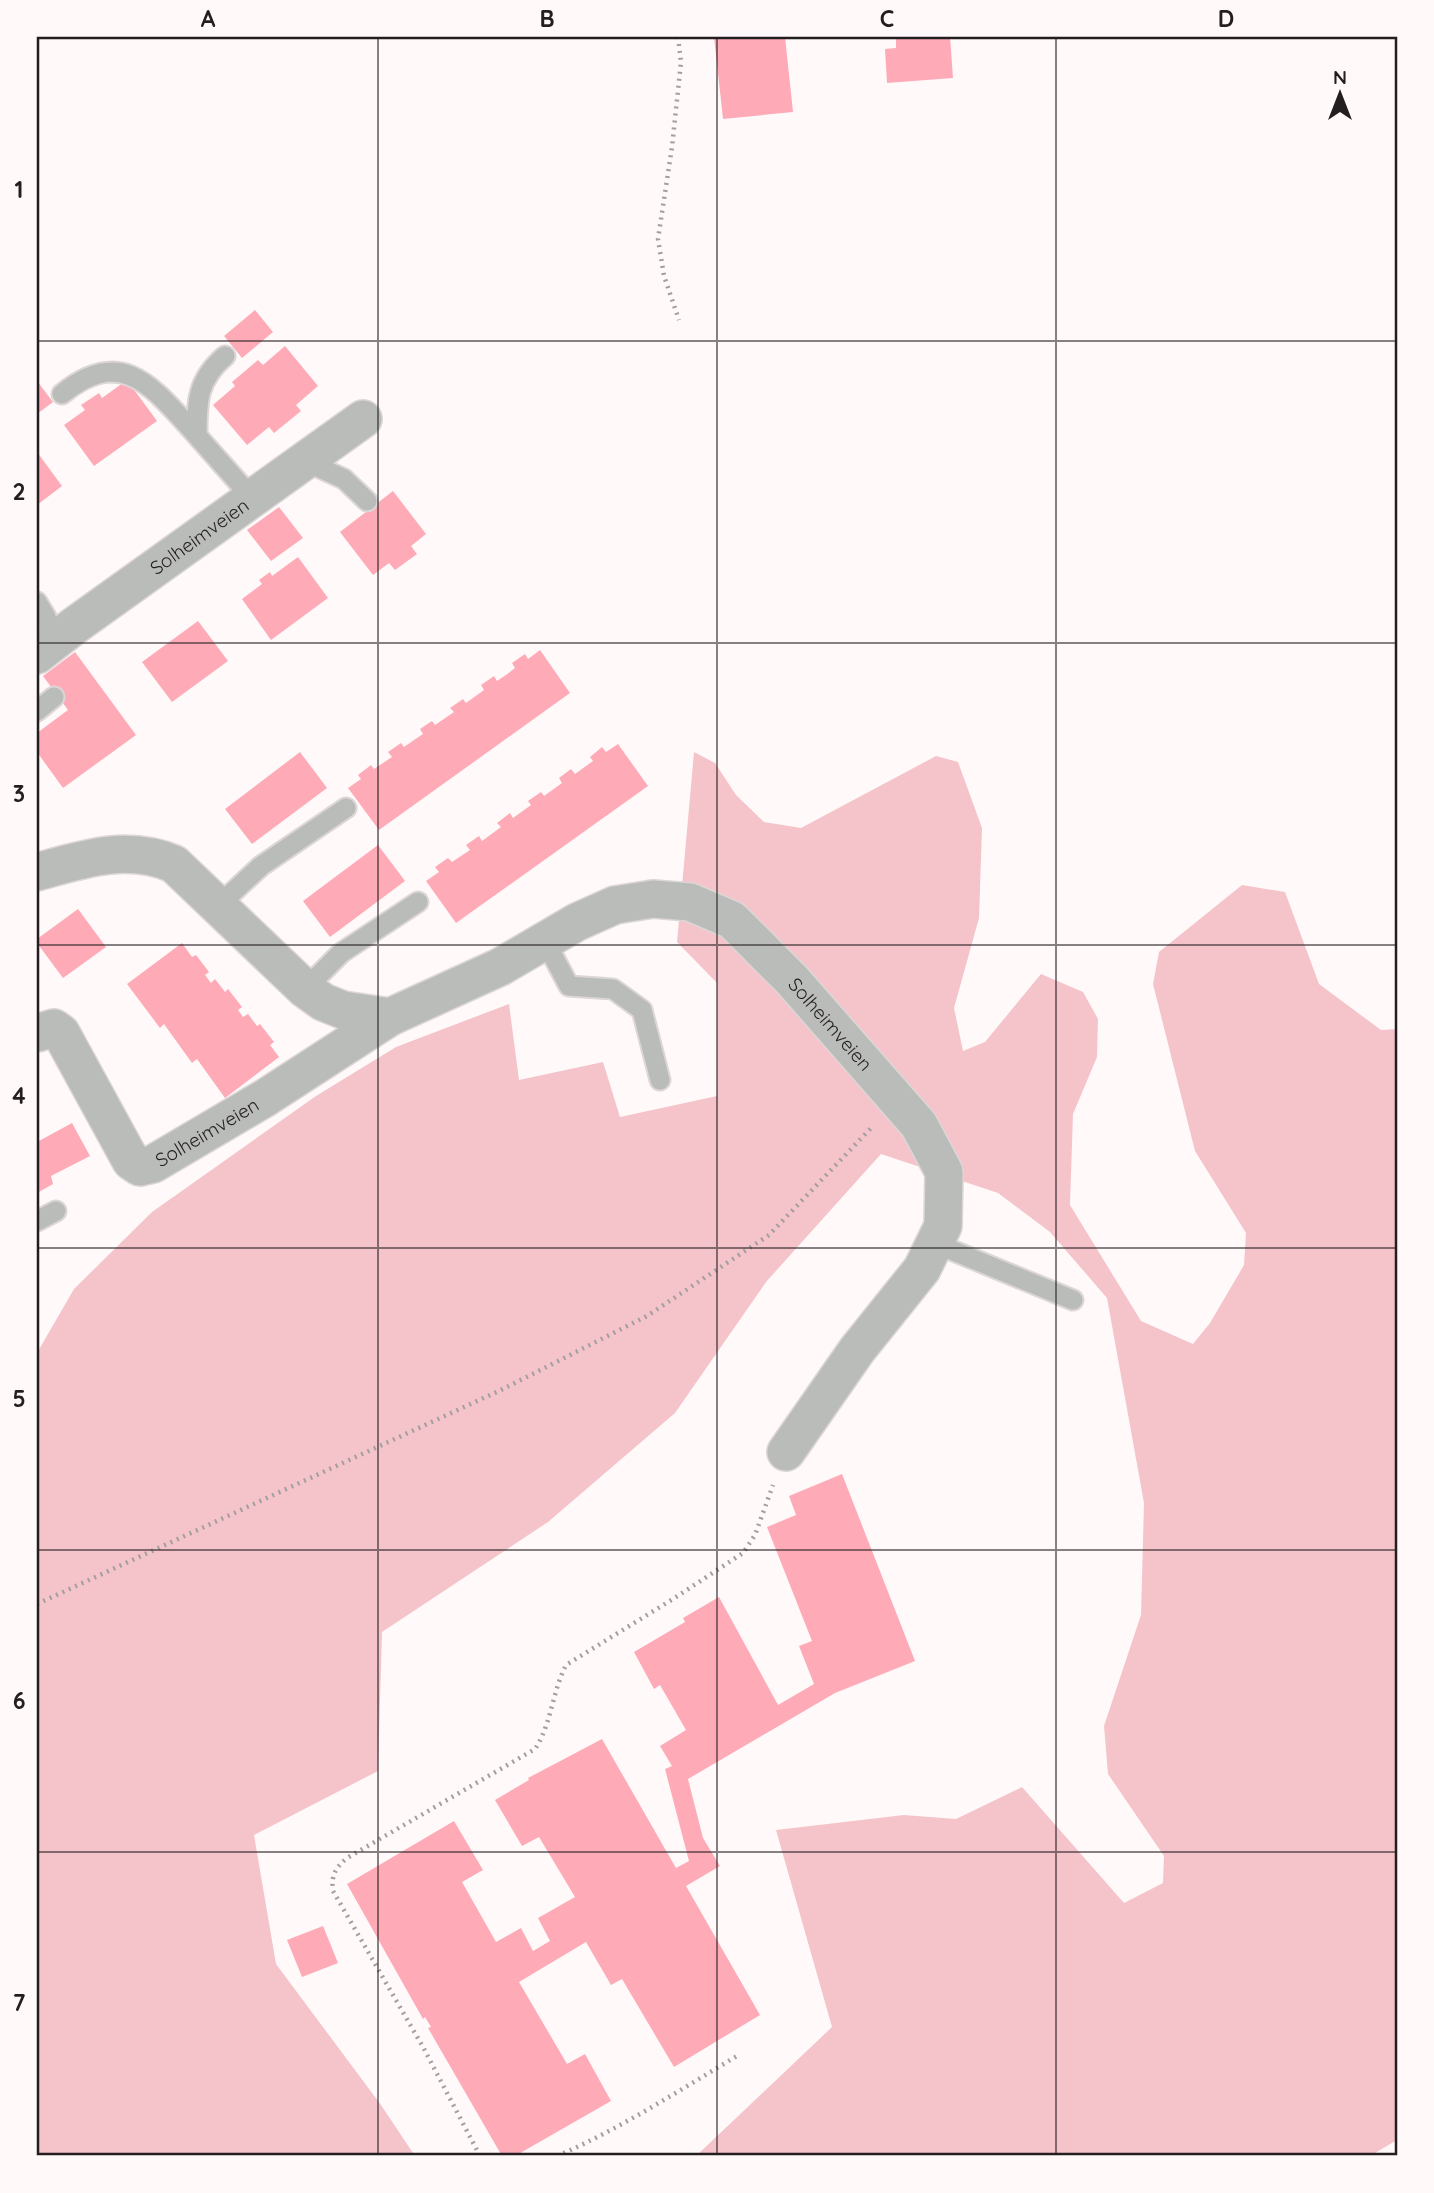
<svg xmlns="http://www.w3.org/2000/svg" width="1434" height="2193" viewBox="0 0 1434 2193" font-family="Quicksand,sans-serif">
  <style>
    .green { fill: #f5c4ca }
    .building { fill: #feabb7 }
    .lines { fill: none; stroke-linecap: round; stroke-linejoin: round }
    .lane-casing { stroke: #dcd6d7; stroke-width: 23 }
    .street-casing { stroke: #dcd6d7; stroke-width: 40 }
    .path { stroke: #a39e9f; stroke-width: 4.5; stroke-dasharray: 2 5; stroke-linecap: butt }
    .lane { stroke: #b9bcb8; stroke-width: 19 }
    .street { stroke: #b9bcb8; stroke-width: 37 }
    .grid { fill: none; stroke: #231e1f; stroke-width: 2; stroke-opacity: 0.55 }
    .labels { text-anchor: middle; stroke-width: 5; stroke-linejoin: round; paint-order: stroke }
    .street-label { font-size: 19px; fill: #231e1f; stroke: #fff9fa }
    .neatline { fill: none; stroke: #231e1f; stroke-width: 2.5 }
    .grid-label { font-size: 23px; text-anchor: middle; font-weight: bold; fill: #231e1f }
  </style>
  <rect width="100%" height="100%" fill="#fff9fa"/>
  <!-- green -->
  <path class="green" d="M694 752 715 763 736 795 764 822 801 828 936 756 958 762 982 828 979 918 954 1008 963 1051 985 1042 1041 974 1083 992 1098 1019 1097 1057 1073 1114 1070 1205 1141 1321 1193 1344 1210 1323 1244 1265 1246 1233 1195 1151 1153 984 1159 952 1242 885 1285 892 1319 984 1381 1030 1397 1029V2140L1370 2156H696L832 2027 776 1830 904 1815 956 1819 1022 1787 1124 1903 1163 1883 1164 1856 1108 1774 1104 1726 1141 1615 1144 1503 1107 1298 1050 1232 998 1193 881 1154 766 1282 675 1413 548 1522 382 1632 378 1771 254 1835 276 1964 381 2105 415 2156H37V1353L74 1289 152 1212 316 1096 396 1047 509 1004 519 1080 603 1062 620 1117 717 1096V983L677 942Z"/>
  <!-- building -->
  <path class="building" d="M714 37H785L793 112 723 119Z
    M896 37H950L953 78 887 83 885 49 896 48Z
    M255 310 273 332 242 358 224 336Z
    M285 346 318 386 296 405 301 411 274 433 269 427 247 445 213 405 235 386 232 382 258 360 263 365Z
    M127 380 157 421 94 466 64 425 85 410 81 405 99 393 102 398Z
    M37 381 53 402 37 414Z
    M37 452 62 486 37 505Z
    M393 491 426 534 411 546 417 554 395 570 389 563 373 575 340 532Z
    M279 507 303 538 271 561 247 530Z
    M298 557 328 598 271 640 242 599 262 584 259 580 270 572 272 576Z
    M198 621 228 661 172 702 142 662Z
    M540 650 570 693 379 830 348 788 361 779 358 775 371 765 374 769 392 757 388 752 401 743 404 747 414 740 423 734 420 729 432 721 435 725 454 712 450 708 463 699 466 703 484 690 481 685 494 676 497 681 506 675 515 668 512 663 525 654 528 659Z
    M75 652 136 735 63 788 37 752V733L68 710 43 676Z
    M618 744 648 786 456 923 426 881 439 872 435 867 448 858 452 862 470 850 466 845 479 836 482 841 501 827 497 823 510 813 513 818 531 805 528 801 541 792 544 796 562 783 559 778 571 769 575 774 593 761 590 757 602 747 606 752Z
    M300 752 327 788 252 844 225 809Z
    M378 845 405 881 330 937 303 901Z
    M78 909 106 947 63 978 37 943V939Z
    M182 943 192 957 196 955 209 972 205 975 211 983 215 979 225 992 228 989 242 1007 238 1010 243 1017 248 1014 257 1026 260 1024 274 1042 270 1045 279 1057 225 1098 197 1059 192 1063 164 1024 160 1028 127 984Z
    M72 1123 90 1156 51 1176 53 1184 37 1193V1142Z
    M842 1474 915 1661 835 1693 688 1779 703 1838 720 1866 686 1886 760 2015 674 2067 622 1979 611 1985 586 1942 519 1982 567 2064 585 2054 611 2101 515 2156H502L428 2028 431 2027 425 2017 423 2019 347 1884 454 1821 483 1870 462 1882 496 1942 521 1928 533 1951 550 1941 538 1918 575 1897 539 1837 522 1846 495 1800 529 1780 528 1778 602 1739 676 1868 689 1861 665 1769 672 1766 660 1746 686 1730 660 1685 654 1689 634 1652 685 1622 683 1618 719 1597 778 1705 814 1684 799 1646 812 1641 767 1527 796 1515 789 1496Z
    M323 1926 338 1963 302 1977 287 1940Z"/>
  <g class="lines">
    <defs>
      <path id="lane" d="M62 394C121 346 151 385 192 430 212 453 233 476 253 499
        M197 435C197 401 197 380 225 356
        M305 461 344 479 367 501
        M37 602 46 617 53 642
        M37 711 54 697
        M219 905 261 866 346 808
        M545 941 569 986 613 989 642 1010 660 1080
        M305 989 341 953 418 902
        M37 1221 56 1211
        M934 1243 1073 1300"/>
      <g id="street">
        <path id="s1" d="M37 655 74 626 363 419"/>
        <path id="s2" d="M37 872C83 859 127 844 174 864L305 989 323 1002 343 1010 390 1017 500 967 577 922 615 905 653 899 690 902 732 920 792 980 919 1125 944 1172 943 1226 922 1269 857 1350 786 1452"/>
        <path id="s3" d="M37 1033 54 1028 61 1033 131 1161 140 1167 153 1164 265 1098 390 1017"/>
      </g>
    </defs>
    <!-- lane casing -->
    <use href="#lane" class="lane-casing"/>
    <!-- street casing -->
    <use href="#street" class="street-casing"/>
    <!-- path -->
    <path class="path" d="M678 37 681 62 672 147 658 239 664 276 679 320
      M37 1604 501 1390 647 1316 769 1235 873 1126
      M480 2156 423 2047 333 1891C331 1876 335 1868 347 1858L535 1749C552 1723 552 1692 566 1665L673 1599 743 1553 755 1535 773 1485
      M557 2156C620 2129 678 2091 737 2056"/>
    <!-- lane -->
    <use href="#lane" class="lane"/>
    <!-- street -->
    <use href="#street" class="street"/>
  </g>
  <!-- grid -->
  <path class="grid" d="M378 37V2156M717 37V2156M1056 37V2156M37 341H1397M37 643H1397M37 945H1397M37 1248H1397M37 1550H1397M37 1852H1397"/>
  <g class="labels">
    <!-- street labels -->
    <g class="street-label">
      <text dy="7" stroke="none"><textPath href="#s1" startOffset="201">Solheimveien</textPath></text>
      <text dy="7" stroke="none"><textPath href="#s2" startOffset="929">Solheimveien</textPath></text>
      <text dy="7" stroke="none"><textPath href="#s3" startOffset="259">Solheimveien</textPath></text>
    </g>
  </g>
  <!-- border -->
  <rect width="1434" height="2193" fill="none" stroke="#fff9fa" stroke-width="77"/>
  <!-- north arrow -->
  <g transform="translate(1340 94)" stroke="#fff9fa" stroke-width="5" paint-order="stroke">
  <path d="M0-5L12 26L0 18L-12 26Z" fill="#231e1f"/>
  <text y="-10" font-size="19" font-weight="bold" text-anchor="middle" fill="#231e1f">N</text>
  </g>
  <rect x="38" y="38" width="1358" height="2116" class="neatline"/>
  <g class="grid-label">
    <text x="208" y="27">A</text>
    <text x="547" y="27">B</text>
    <text x="887" y="27">C</text>
    <text x="1226" y="27">D</text>
    <text x="19" y="198">1</text>
    <text x="19" y="500">2</text>
    <text x="19" y="802">3</text>
    <text x="19" y="1104">4</text>
    <text x="19" y="1407">5</text>
    <text x="19" y="1709">6</text>
    <text x="19" y="2011">7</text>
  </g>
</svg>
